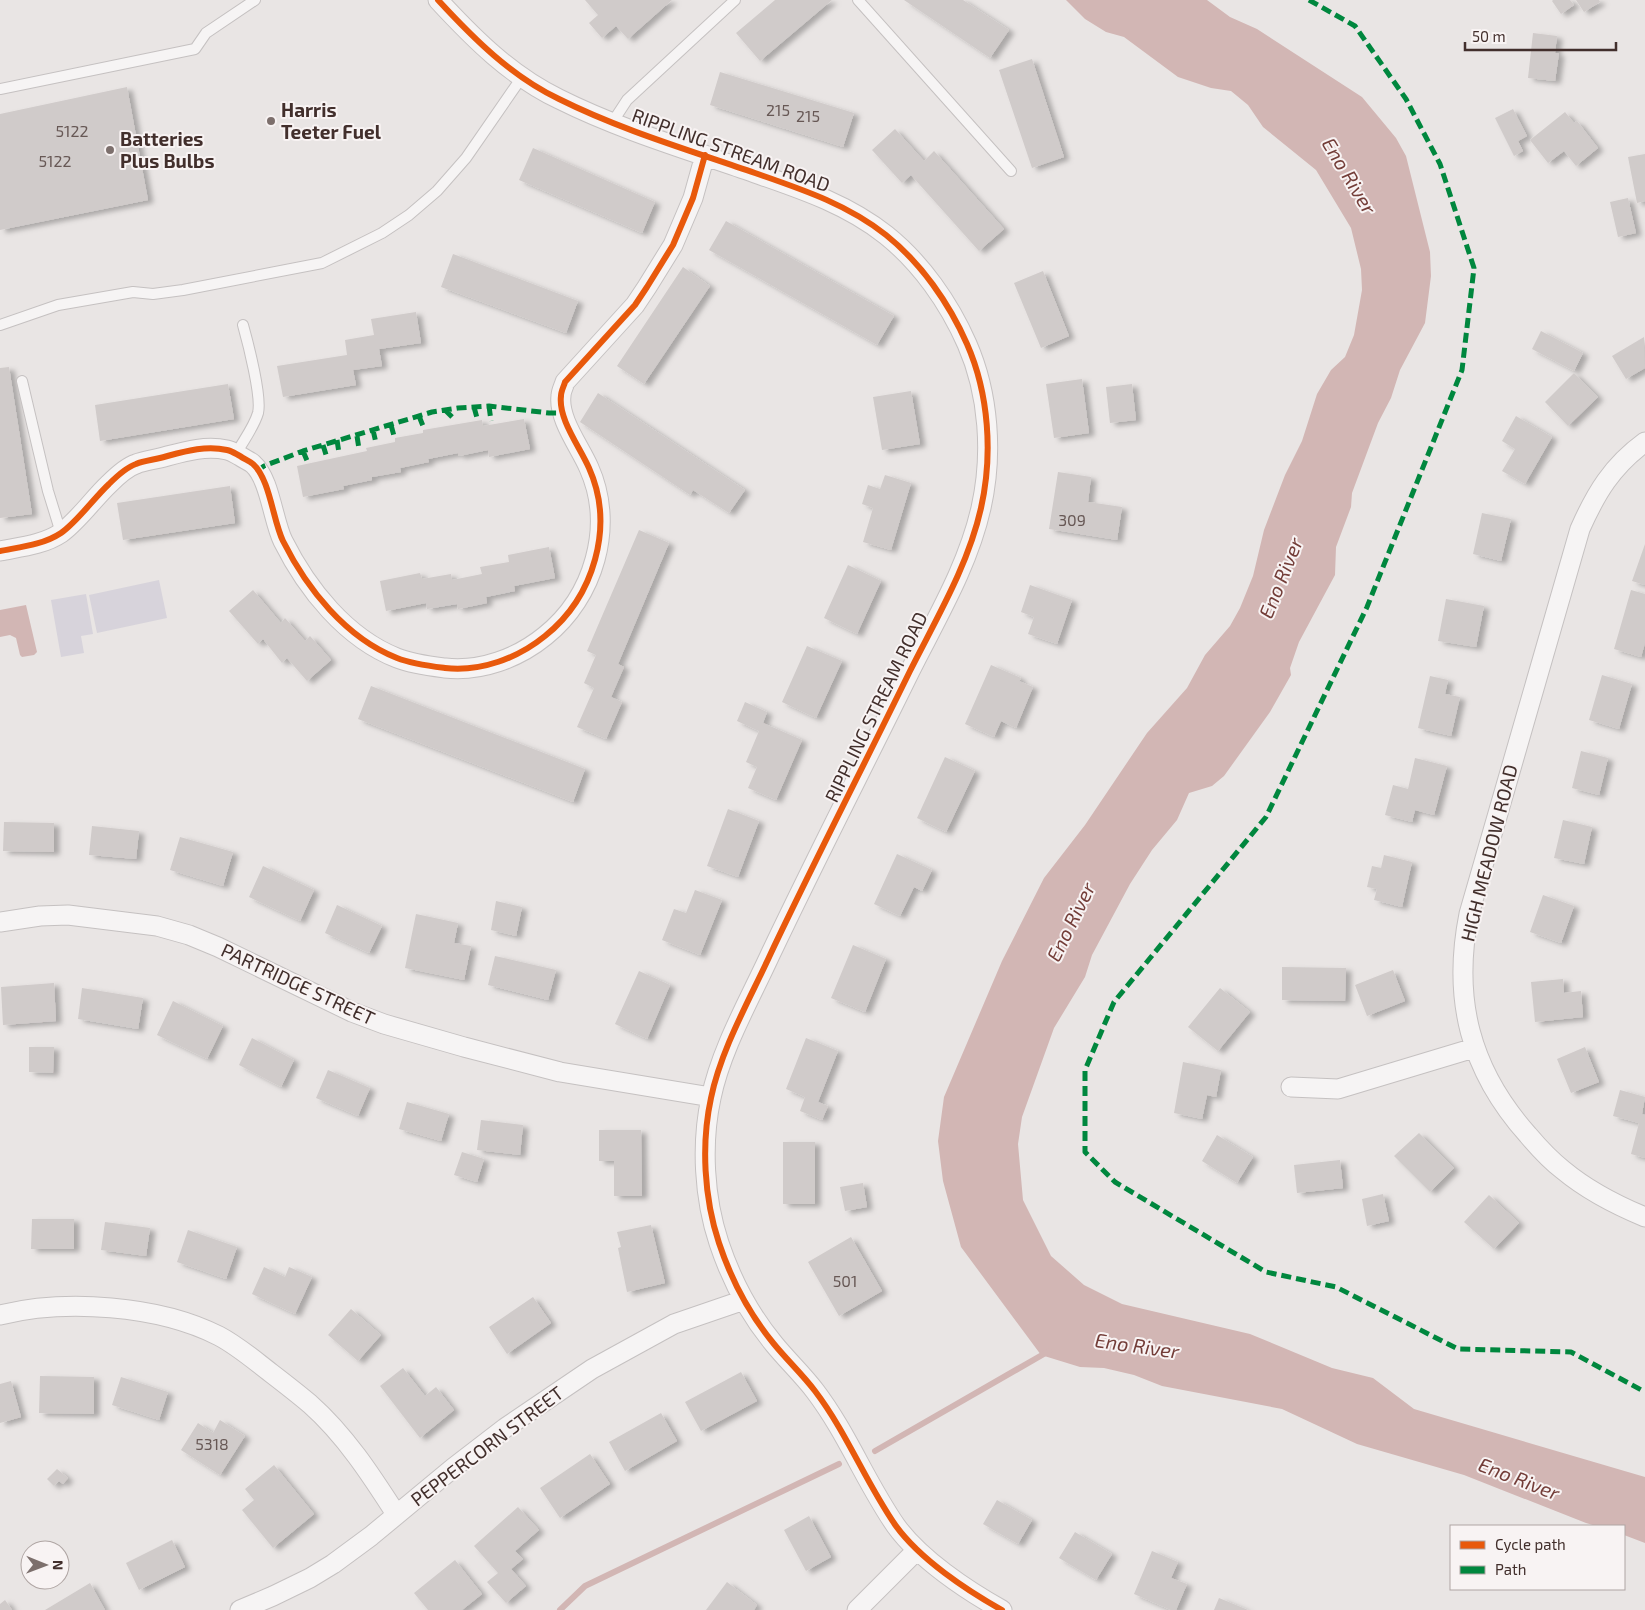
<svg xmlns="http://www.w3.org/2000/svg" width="1645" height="1610" viewBox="0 0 1645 1610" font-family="'Exo 2',sans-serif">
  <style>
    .green { fill: #d7d3db }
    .water { fill: #d2b6b4 }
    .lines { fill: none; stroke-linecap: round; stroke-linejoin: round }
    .stream { stroke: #d2b6b4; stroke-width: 6 }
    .building { fill: #d0cbca; filter: url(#shadow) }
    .service-casing { stroke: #c5c1c1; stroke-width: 12 }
    .minor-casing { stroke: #c5c1c1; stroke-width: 21 }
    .service { stroke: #f6f4f4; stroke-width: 10 }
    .minor { stroke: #f6f4f4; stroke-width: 19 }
    .quiet { stroke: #00873e; stroke-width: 5; stroke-dasharray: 10 5; stroke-linecap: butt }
    .cycleway-casing { stroke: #f8f3f3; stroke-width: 9 }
    .cycleway { stroke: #e8590c; stroke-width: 6 }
    .poi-dot { fill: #7c6f6c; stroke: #f8f3f3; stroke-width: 2 }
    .labels { text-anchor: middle; stroke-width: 4; stroke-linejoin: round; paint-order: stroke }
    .number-label { font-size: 16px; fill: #675855 }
    .poi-label { font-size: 19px; font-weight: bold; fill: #422f2c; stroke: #f8f3f3; text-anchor: start }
    .street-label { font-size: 19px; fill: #422f2c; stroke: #f8f3f3 }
    .water-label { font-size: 20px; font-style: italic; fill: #733d38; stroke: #f8f3f3 }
  </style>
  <defs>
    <filter id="shadow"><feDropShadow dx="5.5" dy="3" stdDeviation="2.5" flood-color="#0004"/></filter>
  </defs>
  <rect width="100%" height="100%" fill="#e9e5e4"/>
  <!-- green -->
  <path class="green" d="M159 580 167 618 97 633 89 595Z
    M86 594 93 634 81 636 84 653 61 657 51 600Z"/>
  <!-- water -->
  <path class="water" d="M1066 0H1207L1230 17 1257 29 1362 97 1396 138 1406 156 1430 252 1431 276 1425 323 1400 370 1391 398 1378 423 1352 493 1351 507 1336 547 1335 575 1299 642 1290 668 1291 675 1270 712 1224 776 1212 786 1189 793 1177 820 1152 850 1130 884 1092 955 1085 977 1054 1028 1022 1117 1018 1144 1023 1200 1051 1256 1084 1285 1122 1304 1250 1334 1332 1368 1373 1378 1414 1409 1645 1477V1543L1624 1535V1526H1596L1586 1523 1464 1475 1357 1444 1282 1409 1162 1386 1134 1375 1104 1368 1080 1367 1041 1355 961 1247 943 1181 938 1141 944 1097 1002 961 1044 878 1085 825 1147 733 1187 688 1205 655 1230 626 1240 608 1253 576 1264 530 1285 475 1302 441 1317 394 1331 370 1345 357 1354 335 1362 290 1361 269 1351 228 1316 170 1263 127 1248 105 1231 91 1211 88 1178 77 1124 37 1106 32 1085 19Z
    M26 605 37 652 34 655 22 657 20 655 16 638 10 635 0 637V610Z"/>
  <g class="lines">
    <!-- stream -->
    <path class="stream" d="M875 1451 1049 1351
      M560 1610 585 1586 839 1464"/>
  </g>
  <!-- building -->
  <path class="building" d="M585 0H672L628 39 616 26 602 38 589 23 598 15Z
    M775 0H832L760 61 736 33Z
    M904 0H963L1009 30 990 58Z
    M1553 0H1570L1574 5 1561 14 1552 1Z
    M1576 0H1599L1600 2 1584 12Z
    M1533 33 1557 36 1555 53H1559L1555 81 1528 78Z
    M1032 59 1064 157 1032 168 999 70Z
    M720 72 854 113 843 147 710 105Z
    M127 87 148 200 0 230V114Z
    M1513 109 1527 136 1518 141 1523 151 1514 156 1495 118Z
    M1565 112 1574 123 1577 121 1598 148 1576 166 1564 151 1548 163 1530 140Z
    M895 129 924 161 934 151 1004 229 979 251 911 175 902 183 872 150Z
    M533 148 655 202 642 233 519 180Z
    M1645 154V201L1637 203 1628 157Z
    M1628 198 1636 233 1618 237 1610 202Z
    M726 221 894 316 877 345 709 250Z
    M453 254 578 301 566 333 441 287Z
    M683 267 710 286 644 384 617 366Z
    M1043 271 1069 336 1041 348 1014 283Z
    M416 312 421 343 379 349 382 366 353 370 356 385 283 397 277 366 347 355 345 340 374 335 371 319Z
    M1541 331 1583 353 1574 371 1532 349Z
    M1644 337 1645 368 1626 379 1612 356Z
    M9 367 32 514 0 518V368Z
    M1574 373 1598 397 1568 426 1545 402Z
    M1082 379 1089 433 1054 438 1046 384Z
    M228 384 234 419 100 441 95 405Z
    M1132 384 1136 420 1110 423 1106 387Z
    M911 391 920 444 882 450 873 397Z
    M598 393 745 490 729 513 693 490 690 495 580 422Z
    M1516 416 1552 437 1525 484 1502 471 1515 449 1502 441Z
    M524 419 530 449 489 457 488 450 459 456 458 453 428 459 429 462 400 468 401 472 372 477V480L343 486 344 489 303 497 297 466 367 451 366 448 395 442V438L423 433V430L482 420 483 426Z
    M1058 472 1091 477 1088 502 1122 507 1117 540 1049 529Z
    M885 475 911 483 891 550 863 542 873 508 862 504 868 485 880 489Z
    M230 486 235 523 123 540 117 503Z
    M1482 513 1511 519 1501 561 1473 554Z
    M639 530 669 543 618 664 624 667 611 697 622 702 606 739 577 727 594 688 584 683 596 655 587 651Z
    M1645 544V585L1632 581Z
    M549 547 555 578 514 586 515 591 486 597 487 603 473 606 458 609 457 604 427 609 426 603 386 611 380 581 420 573 422 579 451 574 452 580 482 574 480 567 509 562 508 555Z
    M848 565 881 581 857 634 824 618Z
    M1030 585 1072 600 1057 644 1028 634 1034 617 1021 612Z
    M253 590 281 623 285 618 305 641 310 636 331 660 307 681 287 658 282 663 263 639 258 644 229 611Z
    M1631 590 1645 594V643L1641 657 1614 649Z
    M1446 599 1484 606 1476 647 1438 641Z
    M807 646 842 661 816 718 782 702Z
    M991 665 1021 678 1019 681 1033 687 1016 728 1001 721 994 737 965 724Z
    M1602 675 1632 684 1619 729 1589 720Z
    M1430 676 1448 680 1445 694 1460 697 1451 736 1418 728Z
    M371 686 585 769 573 802 358 719Z
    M745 702 767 712 763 723 802 740 776 800 748 788 757 767 746 762 759 731 737 721Z
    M1581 751 1608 758 1599 795 1572 788Z
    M945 757 975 771 946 832 917 818Z
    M1415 758 1447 766 1434 815 1415 810 1412 822 1385 815 1393 785 1408 789Z
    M728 809 759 821 738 877 707 866Z
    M1563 820 1592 827 1584 864 1554 858Z
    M4 822 54 823V852L3 851Z
    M92 826 139 831 136 859 89 855Z
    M180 837 233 852 223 886 170 870Z
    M897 854 932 870 922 891 914 887 900 916 874 904Z
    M1384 855 1412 862 1402 907 1374 900 1377 889 1367 887 1372 866 1381 868Z
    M263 866 314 890 300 921 249 897Z
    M695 890 722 900 700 955 662 940 674 909 686 913Z
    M1543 895 1574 906 1561 943 1530 932Z
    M496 901 522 907 516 936 491 930Z
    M337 905 382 926 369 953 325 933Z
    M416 914 458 923 454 943 471 946 464 980 405 968Z
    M853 945 886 959 865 1012 831 998Z
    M495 956 556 970 548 1000 488 985Z
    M1282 967 1346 968 1345 1001 1282 1000Z
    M1393 970 1405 1001 1367 1016 1355 985Z
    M639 971 670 985 647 1039 615 1024Z
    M1563 979 1564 993 1581 991 1583 1017 1535 1022 1531 982Z
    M54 983 56 1021 3 1025 1 987Z
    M82 988 143 998 138 1029 78 1019Z
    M1220 988 1250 1012 1218 1051 1188 1027Z
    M173 1001 223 1026 207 1059 157 1035Z
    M252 1038 294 1060 281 1087 239 1065Z
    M806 1038 838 1051 818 1102 828 1106 822 1120 800 1111 805 1097 786 1089Z
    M29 1047H54L53 1073 29 1072Z
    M1585 1047 1599 1082 1571 1093 1557 1059Z
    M1183 1062 1221 1070 1216 1097 1207 1095 1202 1119 1174 1113Z
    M328 1070 370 1088 358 1116 316 1098Z
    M1620 1090 1645 1097 1642 1114 1645 1115V1158L1631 1154 1639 1123 1613 1116Z
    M407 1102 449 1114 441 1141 399 1129Z
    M481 1120 523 1125 520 1155 477 1150Z
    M599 1130H641L642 1196H614V1161H599Z
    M1419 1133 1454 1168 1430 1192 1394 1156Z
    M1217 1135 1253 1157 1237 1183 1202 1161Z
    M783 1142H815V1204H783Z
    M462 1152 484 1159 477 1182 454 1175Z
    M1340 1160 1343 1188 1297 1193 1294 1165Z
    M863 1183 867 1207 845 1211 840 1187Z
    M1383 1194 1389 1221 1367 1226 1362 1199Z
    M1489 1195 1519 1223 1494 1249 1464 1222Z
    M32 1219H74V1249H31Z
    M105 1222 150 1228 146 1256 101 1250Z
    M651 1225 665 1283 627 1292 618 1248 621 1247 617 1232Z
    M188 1230 237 1247 226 1279 177 1262Z
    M851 1237 882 1291 839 1316 808 1262Z
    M264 1267 285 1277 289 1267 312 1277 295 1314 252 1294Z
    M533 1297 551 1323 507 1354 489 1327Z
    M351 1309 381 1335 358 1361 328 1335Z
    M403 1368 425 1396 436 1387 454 1410 420 1438 380 1386Z
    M741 1372 757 1401 701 1431 685 1402Z
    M40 1376 94 1377V1414L39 1413Z
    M121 1377 168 1392 159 1420 112 1405Z
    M11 1381 21 1417 0 1423V1384Z
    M661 1413 677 1441 625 1471 609 1442Z
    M220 1420 245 1436 220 1475 181 1450 198 1423 213 1433Z
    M590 1454 610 1484 560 1518 540 1488Z
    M274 1465 314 1514 273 1548 242 1510 254 1500 245 1489Z
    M57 1469 68 1478 63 1484 59 1481 54 1486 47 1479Z
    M997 1500 1032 1520 1018 1544 983 1524Z
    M518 1507 539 1530 515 1551 523 1559 511 1569 526 1586 506 1603 487 1582 498 1573 474 1546Z
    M809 1516 831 1557 806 1571 784 1530Z
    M1075 1532 1112 1554 1096 1580 1059 1558Z
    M172 1540 185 1567 139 1590 126 1563Z
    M1152 1551 1178 1562 1171 1578 1187 1584 1176 1610H1171L1134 1594Z
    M455 1560 482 1594 462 1610H428L414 1593Z
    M727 1582 757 1605 754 1610H706Z
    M90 1583 105 1610H45Z
    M1219 1598 1248 1610H1214Z
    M5 1600 12 1610H0V1604Z"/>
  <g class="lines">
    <defs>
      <path id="service" d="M858 0 1011 171
        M0 89 195 49 206 33 255 0
        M612 123 627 100 735 0
        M0 325 58 305 133 292 153 294 183 290 322 263 382 233 409 215 437 191 466 158 522 77
        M22 381 48 491 61 533
        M236 454C243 441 254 427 258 413 262 397 248 343 243 325"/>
      <path id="minor" d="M438 0C474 39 511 76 559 99 621 130 689 150 755 173 801 189 847 204 886 235 921 263 949 303 967 344 989 394 993 455 981 508 968 566 936 619 910 671 864 765 816 858 771 953 750 999 721 1049 711 1098 701 1144 704 1198 719 1243 731 1279 750 1315 774 1344 787 1360 803 1375 815 1391 847 1433 866 1483 896 1526 920 1559 966 1590 1002 1610
        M1645 442C1612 466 1596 493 1580 529L1469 914C1452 999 1470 1070 1528 1135 1539 1148 1550 1160 1563 1170 1587 1190 1616 1205 1645 1217
        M0 551C20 547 43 545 61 533 77 522 94 498 109 484 116 477 127 467 136 464 143 461 152 460 160 458 183 452 204 445 227 450 232 451 236 454 240 456 244 459 250 461 253 464 270 479 273 521 283 541 307 589 346 638 397 658 412 664 429 666 445 668 481 672 518 658 545 636 594 597 615 526 589 468 580 447 558 419 561 396 561 391 564 386 565 382L635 305 647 287 673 245 693 198 705 155
        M0 922 40 916 68 915 157 926 189 935 218 947 352 1012 384 1024 464 1047 560 1072 711 1097
        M1291 1087 1338 1089 1474 1048
        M0 1315C65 1299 158 1305 219 1336 238 1346 254 1360 271 1373 284 1383 297 1393 310 1404 345 1435 371 1475 396 1514
        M240 1610 273 1596 310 1578 333 1564 371 1536 453 1468 505 1428 592 1369 674 1324 744 1300
        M857 1610 917 1550"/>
    </defs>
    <!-- service casing -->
    <use href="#service" class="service-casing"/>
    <!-- minor casing -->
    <use href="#minor" class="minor-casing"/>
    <!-- service -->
    <use href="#service" class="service"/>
    <!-- minor -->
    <use href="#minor" class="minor"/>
    <!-- quiet -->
    <path class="quiet" d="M1309 0 1355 26 1406 99 1440 164 1474 268 1462 370 1367 607 1266 817 1114 1002 1085 1070V1152L1115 1182 1266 1272 1336 1287 1458 1349 1571 1352 1645 1392
      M489 406 491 421
      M474 407 477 418
      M445 410 454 419
      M419 416 423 426
      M391 425 394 436
      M373 430 376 443
      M357 436 359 449
      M337 440 339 453
      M323 445 327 458
      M303 451 308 463
      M257 471 264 466 303 451 432 412 458 408 489 406 549 413H562"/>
    <defs>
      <path id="cycleway" d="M438 0C474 39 511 76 559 99 621 130 689 150 755 173 801 189 847 204 886 235 921 263 949 303 967 344 989 394 993 455 981 508 968 566 936 619 910 671 864 765 816 858 771 953 750 999 721 1049 711 1098 701 1144 704 1198 719 1243 731 1279 750 1315 774 1344 787 1360 803 1375 815 1391 847 1433 866 1483 896 1526 920 1559 966 1590 1002 1610
        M0 551C20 547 43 545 61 533 77 522 94 498 109 484 116 477 127 467 136 464 143 461 152 460 160 458 183 452 204 445 227 450 232 451 236 454 240 456 244 459 250 461 253 464 270 479 273 521 283 541 307 589 346 638 397 658 412 664 429 666 445 668 481 672 518 658 545 636 594 597 615 526 589 468 580 447 558 419 561 396 561 391 564 386 565 382L635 305 647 287 673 245 693 198 705 155"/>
    </defs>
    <!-- cycleway casing -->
    <use href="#cycleway" class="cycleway-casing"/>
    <!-- cycleway -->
    <use href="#cycleway" class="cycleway"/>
  </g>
  <!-- markers -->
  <g class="poi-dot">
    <circle cx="271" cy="121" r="5"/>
    <circle cx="110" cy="150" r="5"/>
  </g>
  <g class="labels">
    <!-- number labels -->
    <g class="number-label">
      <text x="778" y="116">215</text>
      <text x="808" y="122">215</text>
      <text x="72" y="137">5122</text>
      <text x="55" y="167">5122</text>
      <text x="1072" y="526">309</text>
      <text x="845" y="1287">501</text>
      <text x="212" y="1450">5318</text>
    </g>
    <!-- poi labels -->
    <g class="poi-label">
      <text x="281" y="117">Harris<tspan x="281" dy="22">Teeter Fuel</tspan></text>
      <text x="120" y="146">Batteries<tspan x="120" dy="22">Plus Bulbs</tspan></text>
    </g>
    <!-- street labels -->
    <g class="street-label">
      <text transform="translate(731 150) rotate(20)" y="7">RIPPLING STREAM ROAD</text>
      <text transform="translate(876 707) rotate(-64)" y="7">RIPPLING STREAM ROAD</text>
      <text transform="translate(1489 853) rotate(-76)" y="7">HIGH MEADOW ROAD</text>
      <text transform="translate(298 984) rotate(25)" y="7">PARTRIDGE STREET</text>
      <text transform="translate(487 1446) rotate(-37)" y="7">PEPPERCORN STREET</text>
    </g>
    <!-- water labels -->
    <g class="water-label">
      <text transform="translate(1349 176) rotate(59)" y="7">Eno River</text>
      <text transform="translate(1281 578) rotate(-68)" y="7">Eno River</text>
      <text transform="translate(1071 922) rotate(-64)" y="7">Eno River</text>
      <text transform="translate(1137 1346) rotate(8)" y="7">Eno River</text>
      <text transform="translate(1519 1479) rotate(21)" y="7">Eno River</text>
    </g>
  </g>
  <!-- legend -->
  <rect x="1450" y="1525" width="175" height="65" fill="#f8f3f3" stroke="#afa5a3"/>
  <rect x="1460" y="1541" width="25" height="8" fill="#e8590c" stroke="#afa5a3"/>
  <text x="1495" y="1550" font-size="15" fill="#422f2c">Cycle path</text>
  <rect x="1460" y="1566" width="25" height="8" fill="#00873e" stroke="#afa5a3"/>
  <text x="1495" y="1575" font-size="15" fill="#422f2c">Path</text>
  <!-- north arrow -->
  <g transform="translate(45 1565) rotate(91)"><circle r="24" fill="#f8f3f3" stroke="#afa5a3"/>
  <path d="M0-4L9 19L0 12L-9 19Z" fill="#7c6f6c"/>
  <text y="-8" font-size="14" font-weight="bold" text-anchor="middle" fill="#422f2c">N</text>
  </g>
  <!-- scale -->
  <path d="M1465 42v8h151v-8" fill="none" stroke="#422f2c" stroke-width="2.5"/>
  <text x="1472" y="42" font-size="15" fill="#422f2c" stroke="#f8f3f3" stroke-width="4" paint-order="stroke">50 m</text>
</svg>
